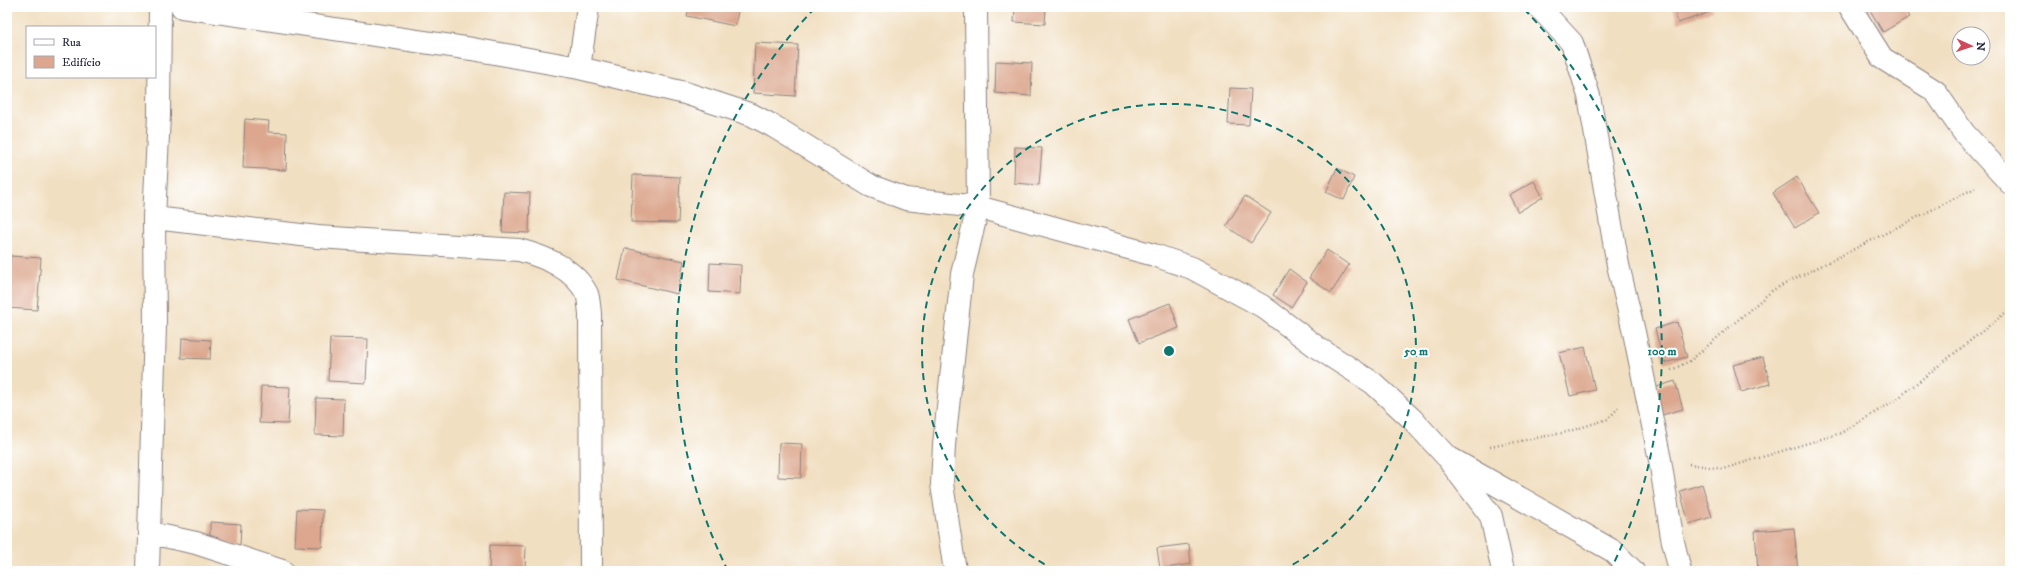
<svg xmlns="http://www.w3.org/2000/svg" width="2017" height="578" viewBox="0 0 2017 578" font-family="'IM FELL DW Pica',serif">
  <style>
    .building { fill: #dca78e }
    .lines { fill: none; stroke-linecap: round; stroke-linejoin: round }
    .street-casing { stroke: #8a807e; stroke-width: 24 }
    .path { stroke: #8a807e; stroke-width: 2.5; stroke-dasharray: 1 3; stroke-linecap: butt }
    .street { stroke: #fff; stroke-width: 22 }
    .ring { fill: none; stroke: #0f766e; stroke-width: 2; stroke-dasharray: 7 5 }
    .centre { fill: #0f766e; stroke: #fff; stroke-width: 2 }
    .ring-label { font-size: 12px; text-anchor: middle; font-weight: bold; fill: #0f766e; stroke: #fff; stroke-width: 4; stroke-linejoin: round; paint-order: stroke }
  </style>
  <rect width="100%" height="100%" fill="#fff"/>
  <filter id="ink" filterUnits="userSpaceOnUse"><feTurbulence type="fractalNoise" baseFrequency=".025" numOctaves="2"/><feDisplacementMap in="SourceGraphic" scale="8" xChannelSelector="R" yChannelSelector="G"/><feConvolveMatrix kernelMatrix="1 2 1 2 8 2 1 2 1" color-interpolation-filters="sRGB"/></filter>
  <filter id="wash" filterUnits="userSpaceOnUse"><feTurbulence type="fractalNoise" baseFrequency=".012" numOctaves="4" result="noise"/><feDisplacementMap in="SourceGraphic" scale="16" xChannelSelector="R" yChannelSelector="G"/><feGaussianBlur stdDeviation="0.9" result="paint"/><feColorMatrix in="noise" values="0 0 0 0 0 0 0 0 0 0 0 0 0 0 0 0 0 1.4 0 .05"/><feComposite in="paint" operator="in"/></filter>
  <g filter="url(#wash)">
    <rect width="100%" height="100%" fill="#f1dfc1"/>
    <g id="blocks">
      <!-- building -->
      <path class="building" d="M689 7H739L735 26 687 16Z
        M1015 7H1046L1045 24 1014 22Z
        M1673 7H1712L1713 11 1678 23Z
        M1868 7H1903L1909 17 1883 32Z
        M755 43 798 45 795 96 753 93Z
        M996 61 1032 63 1031 96 995 93Z
        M1230 88 1251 89 1249 125 1228 124Z
        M245 119 269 121 268 132 287 133 286 170 243 168Z
        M1015 147 1042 148 1039 185 1014 183Z
        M1337 168 1354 177 1344 200 1326 192Z
        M633 175 680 177 678 223 631 222Z
        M1797 177 1819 213 1795 228 1773 193Z
        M1534 181 1543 197 1518 212 1509 195Z
        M504 192 530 193 529 233 502 232Z
        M1245 196 1271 213 1251 243 1226 226Z
        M625 248 684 261 677 294 618 280Z
        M1327 250 1349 265 1331 293 1309 278Z
        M10 256 41 258 37 310 7 308Z
        M710 263 741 265 740 294 709 292Z
        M1289 269 1307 282 1291 307 1273 295Z
        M1170 303 1179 328 1139 343 1129 319Z
        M1677 322 1687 357 1664 363 1655 329Z
        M182 338 211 340 210 359 181 358Z
        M330 338 368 339 366 383 328 381Z
        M1585 347 1595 390 1570 396 1559 353Z
        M1763 357 1770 384 1741 392 1733 365Z
        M1675 381 1683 409 1662 415 1654 388Z
        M261 386 290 387 288 424 259 423Z
        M316 398 344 399 343 436 315 435Z
        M779 443 802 444 801 478 778 477Z
        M1702 484 1712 517 1689 524 1680 491Z
        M297 509 323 510 322 547 295 546Z
        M210 522 241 524 240 545 210 544Z
        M1794 528 1798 571H1758L1755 531Z
        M1189 544 1191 564 1160 569 1157 548Z
        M490 545 526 546 525 571H489Z"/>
    </g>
  </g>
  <g filter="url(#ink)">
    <use href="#blocks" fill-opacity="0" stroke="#8a807e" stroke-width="1"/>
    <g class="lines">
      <defs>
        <path id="street" d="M182 7 472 49 579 68 685 93 752 115 773 126 871 186 906 199 978 207 1154 255 1192 268 1262 306 1318 348 1373 383 1412 419 1446 456 1613 551 1633 571
          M1539 7 1572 43 1589 96 1618 265 1634 332 1660 460 1672 537 1680 571
          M1850 7 1882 58 1935 91 1964 133 2010 183
          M579 68 588 7
          M154 218 318 237 519 250C545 257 574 268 587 294 589 299 589 307 590 313L591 571
          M1451 463 1491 516 1503 571
          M150 533 196 543 282 571
          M148 571 155 325 154 218 159 115 160 7
          M955 571 942 484 944 445 962 274 978 207 976 7"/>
      </defs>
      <!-- street casing -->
      <use href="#street" class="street-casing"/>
      <!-- path -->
      <path class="path" d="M1671 370 1690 361 1773 290 1975 188
        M1490 447 1567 432 1608 419 1620 406
        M1689 464 1723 469 1841 433 1897 399 2010 309"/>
      <!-- street -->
      <use href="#street" class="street"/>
    </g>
  </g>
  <!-- distance rings -->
  <g class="ring">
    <path d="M1055 570A247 247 0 1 1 1283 570"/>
    <path d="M728 571A493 493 0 0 1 814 9M1524 9A493 493 0 0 1 1610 571"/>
  </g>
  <circle cx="1169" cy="351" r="6" class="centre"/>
  <g class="ring-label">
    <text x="1416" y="355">50 m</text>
    <text x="1662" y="355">100 m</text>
  </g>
  <!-- margin -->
  <rect width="2017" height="578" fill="none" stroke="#fff" stroke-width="24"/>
  <!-- legend -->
  <rect x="26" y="26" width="130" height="52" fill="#ffffff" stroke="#a7a7b1"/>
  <rect x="34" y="39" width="20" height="6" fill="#ffffff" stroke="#a7a7b1"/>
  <text x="62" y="46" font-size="12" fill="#22223b">Rua</text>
  <rect x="34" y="56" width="20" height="12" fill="#dca78e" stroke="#a7a7b1"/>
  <text x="62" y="66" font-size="12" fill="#22223b">Edifício</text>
  <!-- north arrow -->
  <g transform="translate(1971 46) rotate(93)"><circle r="19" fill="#ffffff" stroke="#a7a7b1"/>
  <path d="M0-3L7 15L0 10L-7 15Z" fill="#d1495b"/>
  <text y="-6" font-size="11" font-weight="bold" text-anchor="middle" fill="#22223b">N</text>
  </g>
</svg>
